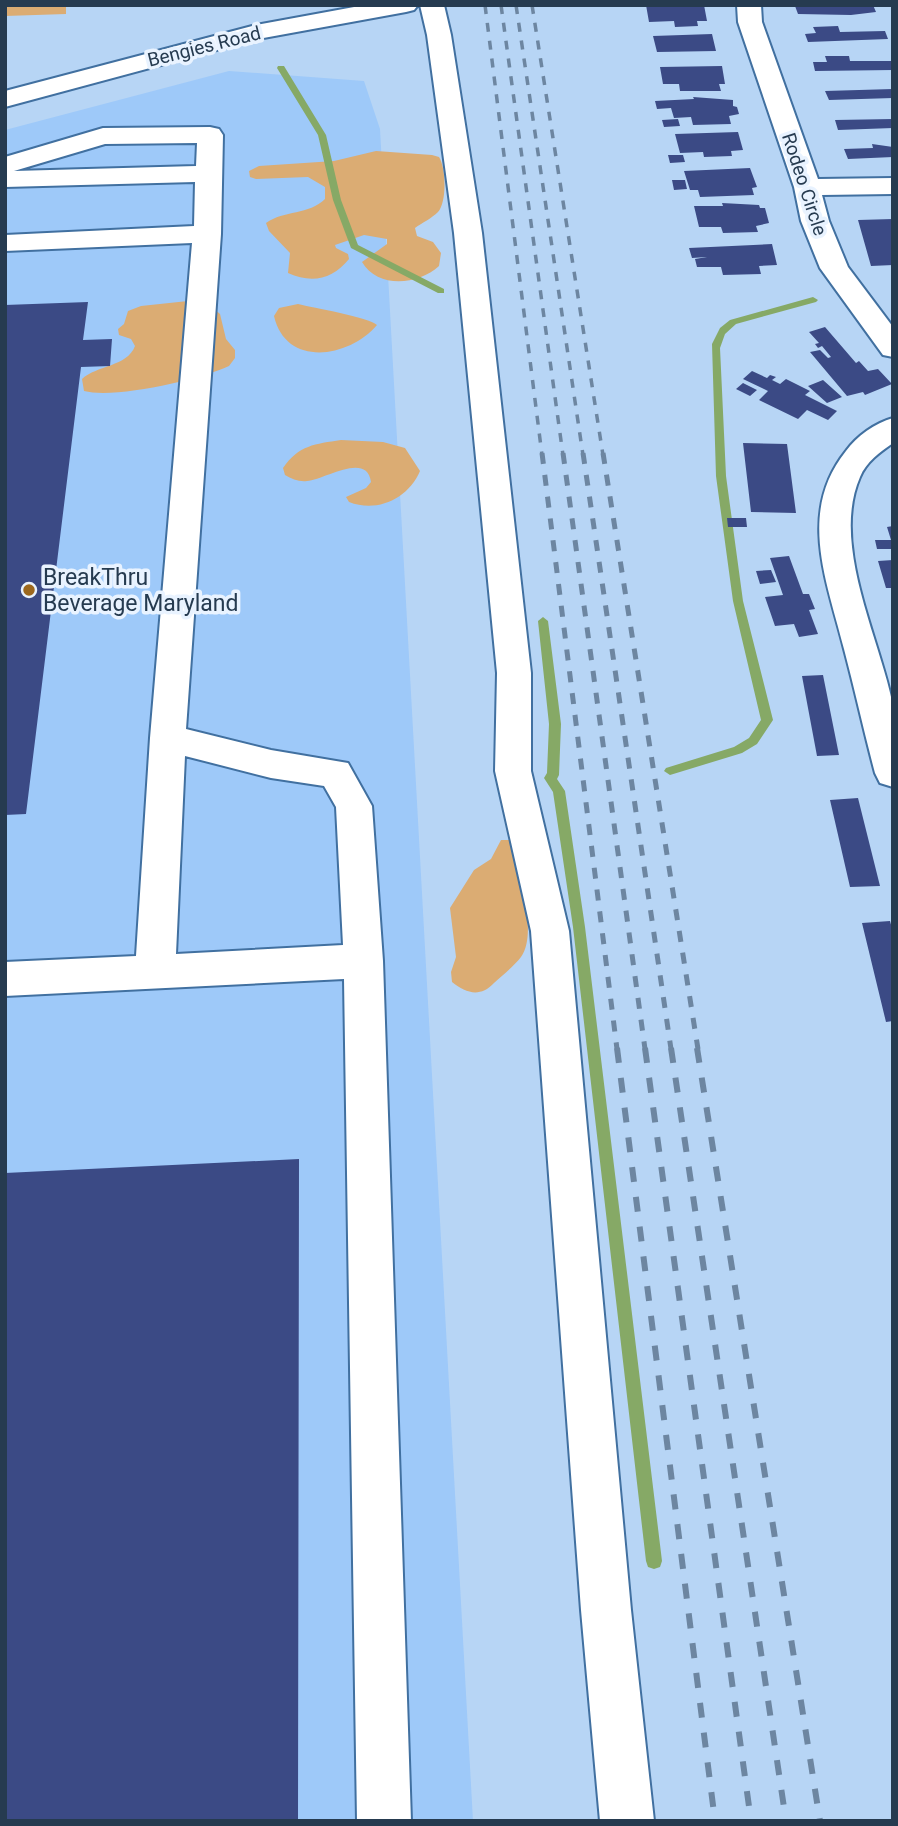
<svg xmlns="http://www.w3.org/2000/svg" width="898" height="1826" viewBox="0 0 898 1826" font-family="Roboto,sans-serif">
  <style>
    .built { fill: #9ec9f9 }
    .green { fill: #dbac73 }
    .lines { fill: none; stroke-linecap: round; stroke-linejoin: round }
    .stream { fill: #86a966; fill-rule: evenodd }
    .building { fill: #3b4a85 }
    .minor-casing { stroke: #4170a0; stroke-width: 4 }
    .minor { fill: #fff; fill-rule: evenodd }
    .rail-far2 { stroke: #6d86a1; stroke-width: 3.5; stroke-dasharray: 9 9; stroke-linecap: butt }
    .rail-far1 { stroke: #6d86a1; stroke-width: 5; stroke-dasharray: 11 11; stroke-linecap: butt }
    .rail { stroke: #6d86a1; stroke-width: 6; stroke-dasharray: 15 15; stroke-linecap: butt }
    .poi-dot { fill: #9c681e; stroke: #e9f3ff; stroke-width: 2.5 }
    .labels { text-anchor: middle; stroke-width: 7; stroke-linejoin: round; paint-order: stroke }
    .far-street-label { font-size: 19px; fill: #263b50; stroke: #e9f3ff }
    .poi-label { font-size: 23px; fill: #263b50; stroke: #e9f3ff; text-anchor: start }
  </style>
  <rect width="100%" height="100%" fill="#b7d5f5"/>
  <!-- built -->
  <path class="built" d="M229 71 364 81 380 129 473 1821H5V130Z"/>
  <!-- green -->
  <path class="green" d="M5 5H66V14L5 16Z
    M376 151 432 155 439 157C446 168 447 202 438 212 432 218 422 223 415 228L417 236 433 242 441 253 439 266C418 285 378 289 362 262L387 244V239L364 235 335 245 336 248 348 254 349 259C333 279 312 284 288 273L290 253 269 231 266 223C284 210 309 215 325 199V187L308 177 256 179 250 177 249 171 259 166 334 161Z
    M188 301 212 307 220 314 226 339 235 350V358L229 366C199 380 115 399 84 391L82 379C97 365 127 367 135 346L131 339 119 335 118 329 124 324 128 311 141 306Z
    M298 304C313 308 369 317 377 325 349 358 286 368 274 316L279 308Z
    M341 440 383 442 405 448 420 471C408 499 377 513 349 502L346 497 366 488 371 482C367 451 324 480 307 481 299 482 292 479 285 475L283 468C299 445 315 444 341 440Z
    M501 840H510C517 867 539 932 521 957 514 966 503 975 494 983 480 998 466 993 452 982L451 972 456 957 450 908 474 870 491 859Z"/>
  <g class="lines">
    <!-- stream -->
    <path class="stream" d="M278 66H284L326 135 341 200 358 245 444 289V293H438L351 248 333 200 318 135 277 68Z
      M813 297 818 300 816 302 736 324 725 334 720 348 726 476 743 601 773 720 757 744 742 753 670 775 664 771 666 768 734 747 749 738 761 720 733 601 716 476 712 344 720 328 730 320Z
      M543 617 548 621 561 724 559 775 557 779 565 791 585 927 662 1561 660 1567 654 1569 648 1567 646 1561 573 927 553 792 544 778 547 773 549 724 538 621Z"/>
  </g>
  <!-- building -->
  <path class="building" d="M646 5H704L707 21H697L698 26 675 27 674 21 649 22Z
    M873 5 876 12 851 15 798 14 795 6Z
    M838 26 840 32 885 31 888 39 808 42 805 34 816 33 813 27Z
    M712 34 716 51 657 52 653 36Z
    M825 56H849L850 61H893V70L815 71 813 62H827Z
    M722 66 725 84H719L721 91H680L679 84H663L660 67Z
    M893 89V98L829 100 825 91Z
    M693 97 733 100V106L737 107 739 114 729 116 731 124 693 125 691 117 674 118 671 108 657 109 655 101 694 99Z
    M678 119 680 126 664 127 662 120Z
    M893 119V128L838 130 835 120Z
    M738 132 743 150 731 151 732 156 704 157 703 152 680 153 675 134Z
    M872 144 893 147V157L848 159 844 149 873 148Z
    M668 155H683L685 162 670 163Z
    M750 168 757 187 752 188 754 195 700 197 698 190H690L684 171Z
    M672 180H685L687 189 674 190Z
    M722 203 759 205 760 208H765L769 223 756 226 758 232 723 233 721 227H699L694 206H723Z
    M893 219V265L871 266 858 220Z
    M772 244 777 265 759 266 761 274 723 275 721 267H697L695 259 707 257 692 258 689 248Z
    M88 302 83 340 112 339 110 366 81 367 26 814 5 815V305Z
    M825 327 856 363 859 361 868 371 878 369 892 384 865 395 863 392 847 396 810 352 820 350 828 358 831 357 822 346 818 348 815 344 819 343 809 332Z
    M752 371 767 378 770 375 776 377 772 380 780 384 786 379 810 391 805 395 837 411 828 420 807 410 798 419 759 400 768 391 743 379Z
    M823 380 842 397 827 403 808 386Z
    M743 383 757 390 750 396 736 389Z
    M743 443 787 444 796 513 751 512Z
    M727 518H746L747 527H728Z
    M893 526V549H877L875 540H891L887 527Z
    M789 556 803 594H809L815 609 809 610 818 634 799 637 794 624 775 626 765 597 783 595 770 558Z
    M893 560V588H886L878 561Z
    M771 570 776 582 760 584 756 571Z
    M823 675 839 755 817 756 802 676Z
    M858 798 880 886 850 887 830 800Z
    M890 921 893 932V1021L886 1022 862 923Z
    M299 1159 298 1821H5V1173Z"/>
  <g class="lines">
    <defs>
      <path id="minor" d="M365 5H418L414 10 406 12 258 39 5 107V91L256 25Z
        M420 5H444L451 35 482 233 531 673V771L569 931 631 1610 654 1821H600L581 1610 531 931 495 771 497 673 454 233 427 35Z
        M737 5H761L762 22 818 179 893 178V194L822 195 829 221 848 267 893 327V357L883 355 820 268 801 221 794 187 738 22Z
        M210 127 219 129 223 135 221 234 186 729 271 750 348 763 372 806 383 961 411 1821H357L344 979 5 996V962L136 956 150 738 192 243 5 251V235L194 226 195 182 5 187V157L103 128ZM197 143 196 166 14 171 105 144ZM185 756 271 778 324 786 336 807 343 945 176 954Z
        M893 418V443C880 452 866 462 860 477 831 543 878 635 892 701 897 728 893 760 893 787L880 783 875 773C864 732 855 690 844 649 827 581 797 512 846 451 857 436 875 423 893 418Z"/>
    </defs>
    <!-- minor casing -->
    <use href="#minor" class="minor-casing"/>
    <!-- minor -->
    <use href="#minor" class="minor"/>
    <!-- rail-far2 -->
    <path class="rail-far2" d="M485 5 542 455
      M501 5 563 455
      M516 5 583 455
      M532 5 603 455"/>
    <!-- rail-far1 -->
    <path class="rail-far1" d="M542 453 617 1049
      M563 453 645 1049
      M583 453 671 1049
      M603 453 698 1049"/>
    <!-- rail -->
    <path class="rail" d="M617 1048 715 1821
      M645 1048 751 1821
      M671 1048 786 1821
      M697 1048 820 1821"/>
  </g>
  <!-- markers -->
  <circle class="poi-dot" cx="29" cy="590" r="7"/>
  <g class="labels">
    <!-- far-street labels -->
    <g class="far-street-label">
      <text transform="translate(204 46) rotate(-14)" y="7">Bengies Road</text>
      <text transform="translate(805 184) rotate(72)" y="7">Rodeo Circle</text>
    </g>
    <!-- poi labels -->
    <g class="poi-label">
      <text x="43" y="585">BreakThru<tspan x="43" dy="26">Beverage Maryland</tspan></text>
    </g>
  </g>
  <!-- border -->
  <rect width="898" height="1826" fill="none" stroke="#263b50" stroke-width="14"/>
</svg>
